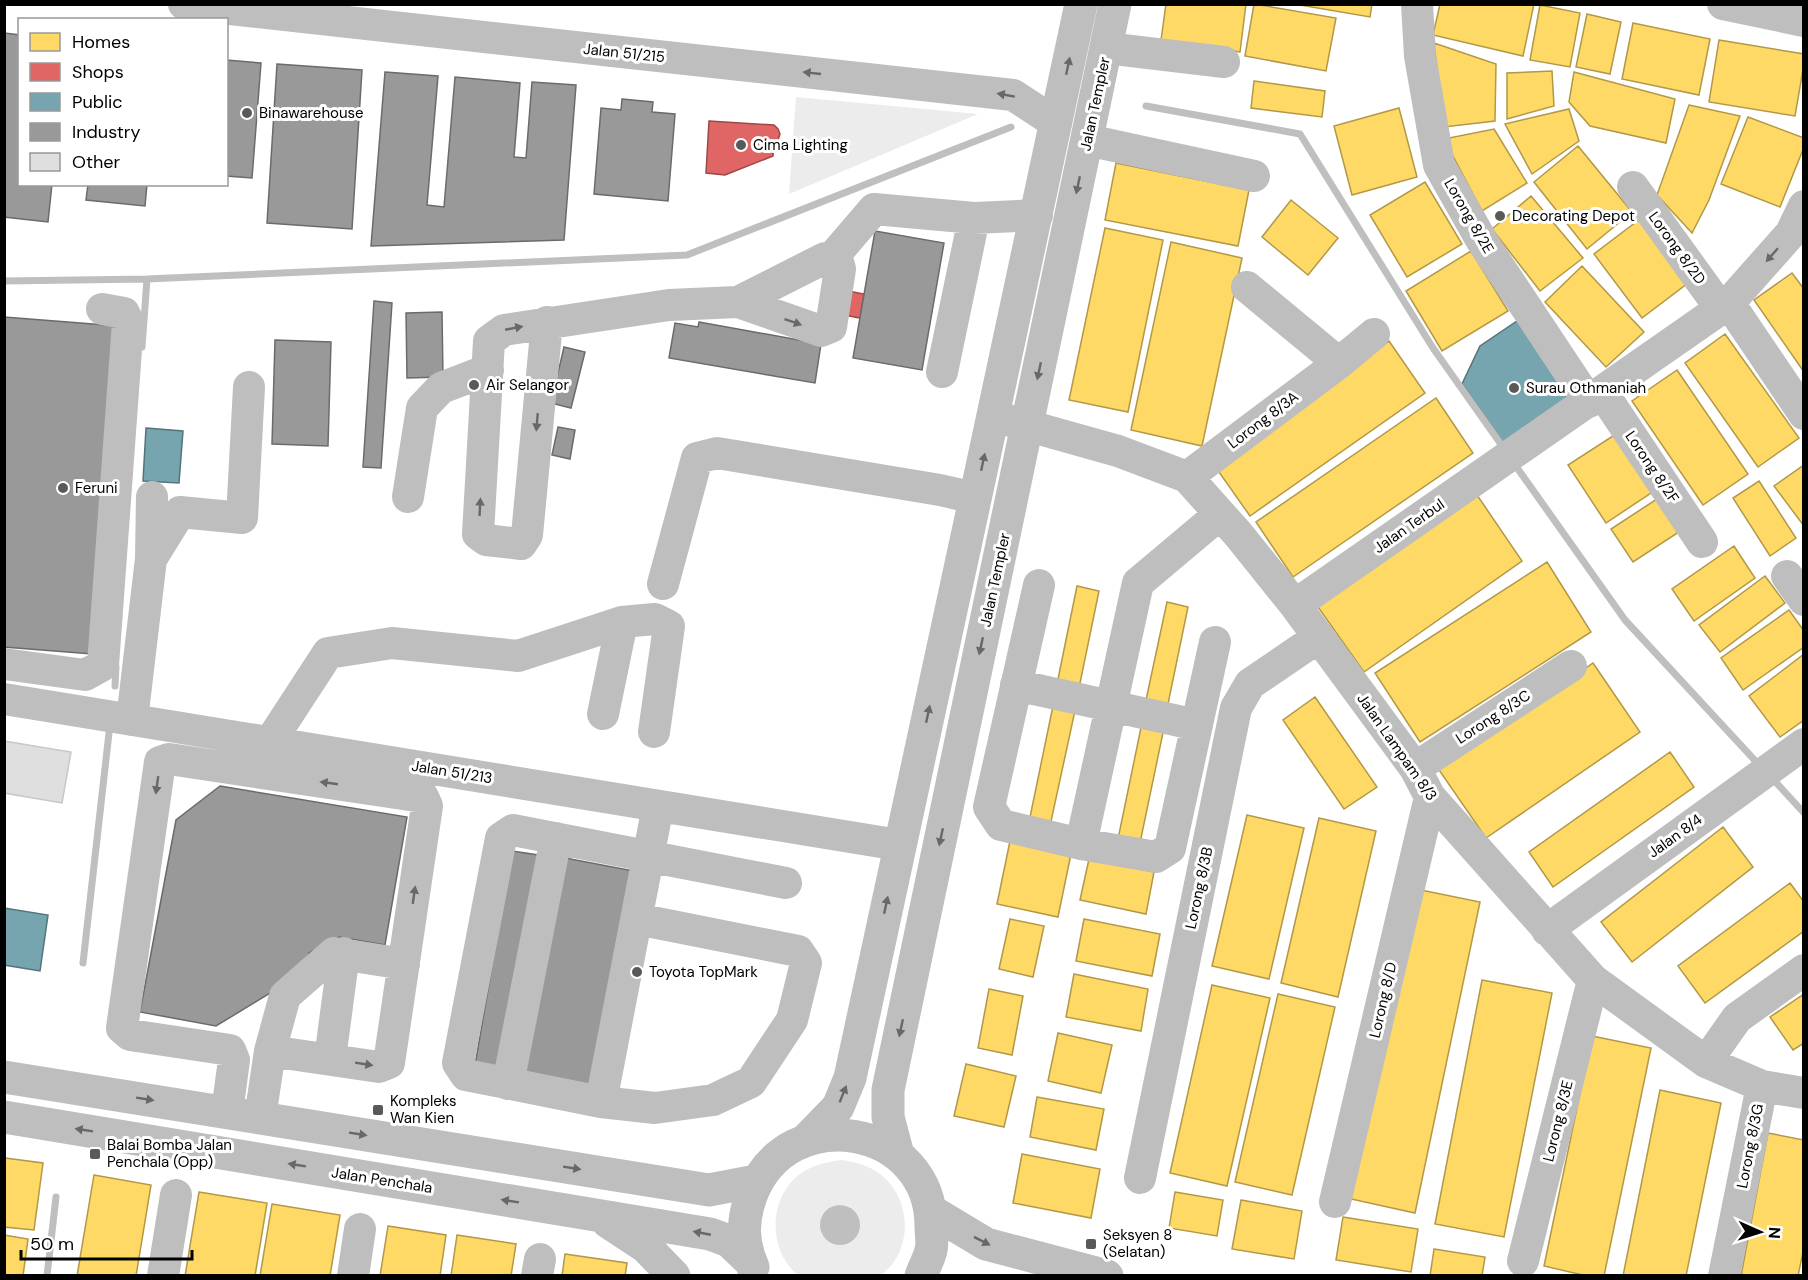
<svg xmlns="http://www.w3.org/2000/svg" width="1808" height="1280" viewBox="0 0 1808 1280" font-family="'DM Sans',sans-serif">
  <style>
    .green { fill: #ececec; fill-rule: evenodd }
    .water { fill: #bfbfbf }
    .homes { fill: #ffd966; stroke: #b29847; stroke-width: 1.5 }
    .shops { fill: #e06666; stroke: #9d4747; stroke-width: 1.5 }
    .public { fill: #76a5af; stroke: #53747a; stroke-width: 1.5 }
    .industry { fill: #999; stroke: #6b6b6b; stroke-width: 1.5 }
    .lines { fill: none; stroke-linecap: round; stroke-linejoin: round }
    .stream { stroke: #bfbfbf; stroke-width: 7 }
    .building { fill: #dfdfdf; stroke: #c7c7c7; stroke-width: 1.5 }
    .minor { stroke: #bebebe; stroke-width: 32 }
    .major { stroke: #bebebe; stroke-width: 33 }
    .oneway { fill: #686868 }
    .poi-dot { fill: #595959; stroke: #fff; stroke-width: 2 }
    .labels { text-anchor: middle; stroke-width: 6; stroke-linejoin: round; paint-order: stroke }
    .street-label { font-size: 15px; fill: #000; stroke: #fff }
    .poi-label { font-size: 15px; fill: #000; stroke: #fff; text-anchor: start }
  </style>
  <rect width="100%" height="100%" fill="#fff"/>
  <!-- green -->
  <path class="green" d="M796 97 978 114 789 194Z
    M841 1160C855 1162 868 1165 880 1174 912 1198 914 1251 881 1275L799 1276C767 1251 768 1197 801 1173 813 1165 827 1162 841 1160ZM841 1205 848 1206 854 1210 853 1240C842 1248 829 1245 821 1233Z"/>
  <!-- water -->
  <path class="water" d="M820 1225a20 20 0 1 1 40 0a20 20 0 1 1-40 0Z"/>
  <!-- homes -->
  <path class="homes" d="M1166 4H1246L1240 52 1161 40Z
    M1254 4 1336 18 1326 71 1245 56Z
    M1294 4H1372L1370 17Z
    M1440 4H1534L1523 56 1433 35Z
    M1540 5 1580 13 1570 67 1530 60Z
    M1587 14 1621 22 1610 74 1576 67Z
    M1633 23 1710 39 1699 95 1622 79Z
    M1719 40 1804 54V64L1795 116 1709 102Z
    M1434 43 1496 64 1495 121 1444 127Z
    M1552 71 1554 106 1507 119V73Z
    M1574 72 1675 99 1666 143 1590 126 1569 102Z
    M1254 81 1325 91 1322 117 1251 108Z
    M1689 105 1740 116 1709 200 1692 233 1657 195Z
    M1399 108 1417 177 1352 195 1334 126Z
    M1569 109 1579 141 1532 174 1505 124Z
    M1748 117 1804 138V147L1780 207 1721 184Z
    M1494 129 1527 183 1482 211 1444 139Z
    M1578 146 1632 212 1587 249 1534 182Z
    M1116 163 1249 190 1238 246 1105 220Z
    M1425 182 1462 244 1407 277 1370 215Z
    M1531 196 1583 258 1540 291 1492 229Z
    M1291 200 1338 238 1308 275 1262 237Z
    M1640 219 1688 283 1642 318 1594 254Z
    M1105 228 1163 240 1128 412 1069 400Z
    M1171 242 1242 258 1202 446 1131 430Z
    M1471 251 1508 311 1442 351 1406 291Z
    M1582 266 1644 332 1606 367 1545 302Z
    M1792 273 1804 289V372L1754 300Z
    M1725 334 1799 438 1758 467 1685 363Z
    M1389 341 1425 393 1250 516 1214 465Z
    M1677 370 1748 474 1703 505 1632 401Z
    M1436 398 1473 453 1293 577 1256 522Z
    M1619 432 1657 489 1606 523 1568 465Z
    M1804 465V526L1774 486Z
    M1759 481 1796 538 1770 556 1733 498Z
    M1477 495 1522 561 1364 672 1318 607Z
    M1663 495 1685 528 1633 562 1611 529Z
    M1734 546 1755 578 1694 621 1672 589Z
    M1547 562 1591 632 1420 742 1375 673Z
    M1765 576 1785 603 1720 652 1699 625Z
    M1077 586 1099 591 1079 688 1057 684Z
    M1167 602 1188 607 1168 704 1146 700Z
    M1789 610 1804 631V647L1743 690 1721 658Z
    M1804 654V720L1780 737 1749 696Z
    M1593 663 1640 732 1486 838 1439 770Z
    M1315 697 1377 787 1344 809 1283 720Z
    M1054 701 1076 706 1050 826 1029 822Z
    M1143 718 1165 723 1140 843 1118 839Z
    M1670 752 1694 787 1553 887 1529 852Z
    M1247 815 1304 828 1269 979 1212 966Z
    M1319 818 1376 831 1338 997 1281 983Z
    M1723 827 1753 867 1632 962 1601 922Z
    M1010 841 1071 854 1058 917 997 904Z
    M1089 859 1154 872 1146 914 1080 900Z
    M1790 883 1804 902V931L1705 1003 1678 966Z
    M1416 889 1480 902 1415 1213 1351 1199Z
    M1010 919 1044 926 1033 977 999 969Z
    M1084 919 1160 934 1152 976 1076 961Z
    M1074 974 1148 989 1141 1031 1066 1017Z
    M1482 980 1552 993 1504 1237 1435 1224Z
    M1212 985 1270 998 1227 1186 1170 1173Z
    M989 989 1023 996 1012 1055 978 1048Z
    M1278 994 1335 1007 1292 1195 1235 1182Z
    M1804 994V1043L1793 1050 1770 1017Z
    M1058 1033 1112 1045 1101 1093 1048 1081Z
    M1592 1036 1651 1048 1604 1276H1587L1544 1266Z
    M966 1064 1016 1076 1004 1127 954 1116Z
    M1660 1090 1721 1103 1686 1276H1623Z
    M1037 1097 1104 1109 1096 1150 1030 1137Z
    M1768 1133 1804 1140V1247L1798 1276H1741Z
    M1022 1154 1100 1169 1091 1218 1013 1203Z
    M5 1158 43 1163 34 1230 4 1227Z
    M94 1175 151 1185 136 1276H77Z
    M199 1192 267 1203 255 1276H185Z
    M1175 1192 1223 1200 1217 1236 1169 1228Z
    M1241 1200 1302 1211 1294 1259 1232 1249Z
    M272 1204 340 1215 330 1276H260Z
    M1343 1217 1418 1229 1411 1272 1336 1260Z
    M388 1226 446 1235 440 1276H380Z
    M4 1235 28 1239 23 1276H4Z
    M457 1235 516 1244 511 1276H451Z
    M1434 1249 1485 1257 1482 1276H1430Z
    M565 1254 627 1263 625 1276H562Z"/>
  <!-- shops -->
  <path class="shops" d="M709 121 774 125 778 129 780 134 778 140 774 144 773 156 725 175 706 173Z
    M848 291 864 294 860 318 844 315Z"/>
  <!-- public -->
  <path class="public" d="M1517 321 1566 393 1568 406 1506 447 1462 384 1480 346Z
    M146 428 183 431 179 483 143 481Z
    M4 908 48 915 40 971 4 965Z"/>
  <!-- industry -->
  <path class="industry" d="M4 33 20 35V184H52L48 222 4 217Z
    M226 60 261 63 252 178 226 176Z
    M277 64 362 70 352 229 267 223Z
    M385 72 438 76 427 205 444 207 455 77 520 83 514 157 526 158 532 82 576 85 564 240 371 246Z
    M622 99 653 102 652 112 675 114 668 201 594 194 601 108 621 110Z
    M88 184H147L145 206 86 200Z
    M875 231 944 243 922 370 853 358Z
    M374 301 392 303 381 468 363 467Z
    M442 312 443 377 407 378 406 313Z
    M4 317 118 326 92 654 4 647Z
    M699 322 821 344 815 383 669 358 675 323 698 327Z
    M275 340 331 342 328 446 272 444Z
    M564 347 585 352 571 408 551 403Z
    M558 427 575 430 570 459 552 455Z
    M220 786 407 817 385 945 339 937 309 953 308 970 216 1026 140 1012 176 820Z
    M512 851 538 855 501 1069 475 1065Z
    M560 857 634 871 595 1088 522 1075Z"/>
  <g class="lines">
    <!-- stream -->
    <path class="stream" d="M1146 106 1300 134 1433 348 1505 450
      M4 281 147 279 687 255 1011 127
      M142 347 147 279
      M1513 462 1625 620 1761 767
      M115 686 116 667
      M1771 777 1804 813
      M83 963 110 724
      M47 1276 56 1197"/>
  </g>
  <!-- building -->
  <path class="building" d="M4 741 71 752 62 803 4 793Z"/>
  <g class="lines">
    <!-- minor -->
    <path class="minor" d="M184 4 1013 95 1056 123
      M1417 4 1420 56 1439 165 1482 241 1589 402
      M1723 4 1804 21
      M1106 48 1224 62
      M1087 140 1254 176
      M1633 187 1721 309
      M832 258 874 209 974 218 1037 215
      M1247 287 1339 363
      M1729 303 1804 414
      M547 322 527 535 521 544 486 540 478 534 489 341 504 330 669 305 738 302 821 331 831 327 840 269 838 262 832 258H825L738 302
      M942 372 974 218
      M1602 392 1702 542
      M993 416 1118 451 1187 477 1238 534 1295 605 1415 768 1430 797 1593 980 1706 1062 1762 1086 1804 1093
      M1187 477 1339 363 1374 334
      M408 497 422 408 441 388 488 370
      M151 559 180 512 242 518 249 387
      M1787 576 1804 600
      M663 584 697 458 717 453 940 490 975 498
      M1039 585 989 807 1001 825 1081 844 1156 857 1170 848 1215 642
      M1295 605 1729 303 1791 233 1804 206
      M4 664 85 675 103 665 128 322 124 313 102 309
      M1016 685 1197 725
      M4 699 899 845
      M603 714 622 622
      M132 720 151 559 152 497
      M270 742 328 653 392 643 518 656 622 622 655 619 669 626 654 732
      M1415 768 1571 666
      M1081 844 1138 583 1220 514
      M637 919 798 951 806 963 792 1020 751 1082 713 1100 655 1108 601 1102 466 1075 458 1063 501 838 513 830 786 883
      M1547 930 1804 744
      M270 1051 285 996 334 953 404 964
      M330 1059 344 953
      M1706 1062 1737 1018 1804 970
      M508 1084 556 838
      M601 1102 658 806
      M227 1112 234 1060 230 1050 130 1035 122 1028 160 762 169 759 423 797 427 806 389 1063 379 1067 270 1051 260 1118
      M1140 1178 1236 708 1250 684 1319 637
      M1335 1202 1430 797
      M1523 1261 1593 980
      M163 1276 176 1195
      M353 1276 360 1229
      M537 1276 540 1259
      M1724 1276 1762 1086"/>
    <!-- major -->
    <path class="major" d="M4 1077 709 1190 756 1181
      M4 1117 710 1234 729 1241 751 1262
      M807 1139 838 1107 850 1078C925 719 1007 363 1081 4
      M898 1155 888 1117V1090L1115 4
      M931 1211 986 1244 1107 1276
      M608 1222 646 1247 674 1276
      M753 1267C742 1242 742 1221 751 1196 787 1099 932 1124 931 1227 931 1234 933 1243 931 1250 929 1259 924 1267 921 1276"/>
  </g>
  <!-- one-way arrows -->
  <defs><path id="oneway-solid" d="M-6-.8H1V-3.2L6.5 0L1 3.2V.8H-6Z" transform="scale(1.5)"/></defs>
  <g class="oneway">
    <use href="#oneway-solid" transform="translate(1068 66) rotate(-78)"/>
    <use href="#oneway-solid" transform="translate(812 73) rotate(-174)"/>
    <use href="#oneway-solid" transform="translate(1006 95) rotate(-170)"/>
    <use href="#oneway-solid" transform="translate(1078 185) rotate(102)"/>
    <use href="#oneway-solid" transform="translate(1772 255) rotate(131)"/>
    <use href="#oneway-solid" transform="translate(793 322) rotate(19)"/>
    <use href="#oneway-solid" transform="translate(514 328) rotate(-11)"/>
    <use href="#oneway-solid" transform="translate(1039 371) rotate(102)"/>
    <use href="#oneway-solid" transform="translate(537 422) rotate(95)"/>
    <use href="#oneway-solid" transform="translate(983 462) rotate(-78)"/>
    <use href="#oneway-solid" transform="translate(480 507) rotate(-87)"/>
    <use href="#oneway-solid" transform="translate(981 646) rotate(102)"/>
    <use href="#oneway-solid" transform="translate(928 714) rotate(-78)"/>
    <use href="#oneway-solid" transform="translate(329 783) rotate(-172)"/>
    <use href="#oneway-solid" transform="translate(157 785) rotate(98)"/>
    <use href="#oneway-solid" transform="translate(941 837) rotate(102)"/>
    <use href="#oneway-solid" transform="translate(414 895) rotate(-82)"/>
    <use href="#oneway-solid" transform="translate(886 905) rotate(-78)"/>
    <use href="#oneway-solid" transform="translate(901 1028) rotate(102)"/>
    <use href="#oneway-solid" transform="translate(364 1064) rotate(9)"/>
    <use href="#oneway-solid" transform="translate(843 1094) rotate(-68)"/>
    <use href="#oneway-solid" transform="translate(145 1099) rotate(9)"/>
    <use href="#oneway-solid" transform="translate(84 1130) rotate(-171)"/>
    <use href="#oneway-solid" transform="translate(358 1134) rotate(9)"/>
    <use href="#oneway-solid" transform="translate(297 1165) rotate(-171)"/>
    <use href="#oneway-solid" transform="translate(572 1168) rotate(9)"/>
    <use href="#oneway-solid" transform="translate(510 1201) rotate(-171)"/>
    <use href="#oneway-solid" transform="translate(702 1233) rotate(-169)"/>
    <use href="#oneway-solid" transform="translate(982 1241) rotate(27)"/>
  </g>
  <!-- markers -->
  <g class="poi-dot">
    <circle cx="247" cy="113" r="6"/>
    <circle cx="741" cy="145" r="6"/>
    <circle cx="1500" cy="216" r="6"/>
    <circle cx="474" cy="385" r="6"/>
    <circle cx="1514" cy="388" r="6"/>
    <circle cx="63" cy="488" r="6"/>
    <circle cx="637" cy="972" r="6"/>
    <rect x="372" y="1104" width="12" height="12" rx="3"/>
    <rect x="89" y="1148" width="12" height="12" rx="3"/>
    <rect x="1085" y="1238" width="12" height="12" rx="3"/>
  </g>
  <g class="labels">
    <!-- street labels -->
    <g class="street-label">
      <text transform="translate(624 53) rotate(6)" y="5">Jalan 51/215</text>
      <text transform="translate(1095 104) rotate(-78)" y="5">Jalan Templer</text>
      <text transform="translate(1469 216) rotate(60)" y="5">Lorong 8/2E</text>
      <text transform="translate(1677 248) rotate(54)" y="5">Lorong 8/2D</text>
      <text transform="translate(1263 420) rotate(-37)" y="5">Lorong 8/3A</text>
      <text transform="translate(1652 467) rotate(56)" y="5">Lorong 8/2F</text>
      <text transform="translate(1409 526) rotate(-35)" y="5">Jalan Terbul</text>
      <text transform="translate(995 580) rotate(-78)" y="5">Jalan Templer</text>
      <text transform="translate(1493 717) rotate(-33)" y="5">Lorong 8/3C</text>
      <text transform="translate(1397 747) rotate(55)" y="5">Jalan Lampam 8/3</text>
      <text transform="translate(452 772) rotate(9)" y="5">Jalan 51/213</text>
      <text transform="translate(1675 836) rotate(-36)" y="5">Jalan 8/4</text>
      <text transform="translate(1199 888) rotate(-78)" y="5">Lorong 8/3B</text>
      <text transform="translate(1383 1000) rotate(-77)" y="5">Lorong 8/D</text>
      <text transform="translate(1558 1121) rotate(-76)" y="5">Lorong 8/3E</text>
      <text transform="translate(1750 1146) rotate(-79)" y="5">Lorong 8/3G</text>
      <text transform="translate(382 1180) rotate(9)" y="5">Jalan Penchala</text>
    </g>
    <!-- poi labels -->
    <g class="poi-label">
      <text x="259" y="118">Binawarehouse</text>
      <text x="753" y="150">Cima Lighting</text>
      <text x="1512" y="221">Decorating Depot</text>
      <text x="486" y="390">Air Selangor</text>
      <text x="1526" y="393">Surau Othmaniah</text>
      <text x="75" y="493">Feruni</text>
      <text x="649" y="977">Toyota TopMark</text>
      <text x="390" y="1106">Kompleks<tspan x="390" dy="17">Wan Kien</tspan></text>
      <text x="107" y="1150">Balai Bomba Jalan<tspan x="107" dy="17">Penchala (Opp)</tspan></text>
      <text x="1103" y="1240">Seksyen 8<tspan x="1103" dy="17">(Selatan)</tspan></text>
    </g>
  </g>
  <!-- border -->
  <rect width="1808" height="1280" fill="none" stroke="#000000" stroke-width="12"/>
  <!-- legend -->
  <rect x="18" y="18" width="210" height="168" fill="#ffffff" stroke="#999999" stroke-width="1.5"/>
  <rect x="30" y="33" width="30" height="18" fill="#ffd966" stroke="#999999" stroke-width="1.5"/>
  <text x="72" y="48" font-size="18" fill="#000000">Homes</text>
  <rect x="30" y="63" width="30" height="18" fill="#e06666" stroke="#999999" stroke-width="1.5"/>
  <text x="72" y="78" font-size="18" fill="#000000">Shops</text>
  <rect x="30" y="93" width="30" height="18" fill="#76a5af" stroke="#999999" stroke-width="1.5"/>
  <text x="72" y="108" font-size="18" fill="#000000">Public</text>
  <rect x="30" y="123" width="30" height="18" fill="#999999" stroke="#999999" stroke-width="1.5"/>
  <text x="72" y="138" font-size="18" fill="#000000">Industry</text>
  <rect x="30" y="153" width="30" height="18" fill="#dfdfdf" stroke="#999999" stroke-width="1.5"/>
  <text x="72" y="168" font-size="18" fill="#000000">Other</text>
  <!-- north arrow -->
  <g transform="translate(1760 1232) rotate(93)" stroke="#ffffff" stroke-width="4.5" paint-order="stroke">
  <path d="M0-4.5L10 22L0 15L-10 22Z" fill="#000000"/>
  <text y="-9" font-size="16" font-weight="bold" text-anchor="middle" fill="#000000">N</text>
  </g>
  <!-- scale -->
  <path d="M21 1250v9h171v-9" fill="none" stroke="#000000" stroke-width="3"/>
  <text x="30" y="1250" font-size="18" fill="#000000" stroke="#ffffff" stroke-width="4.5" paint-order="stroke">50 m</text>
</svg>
